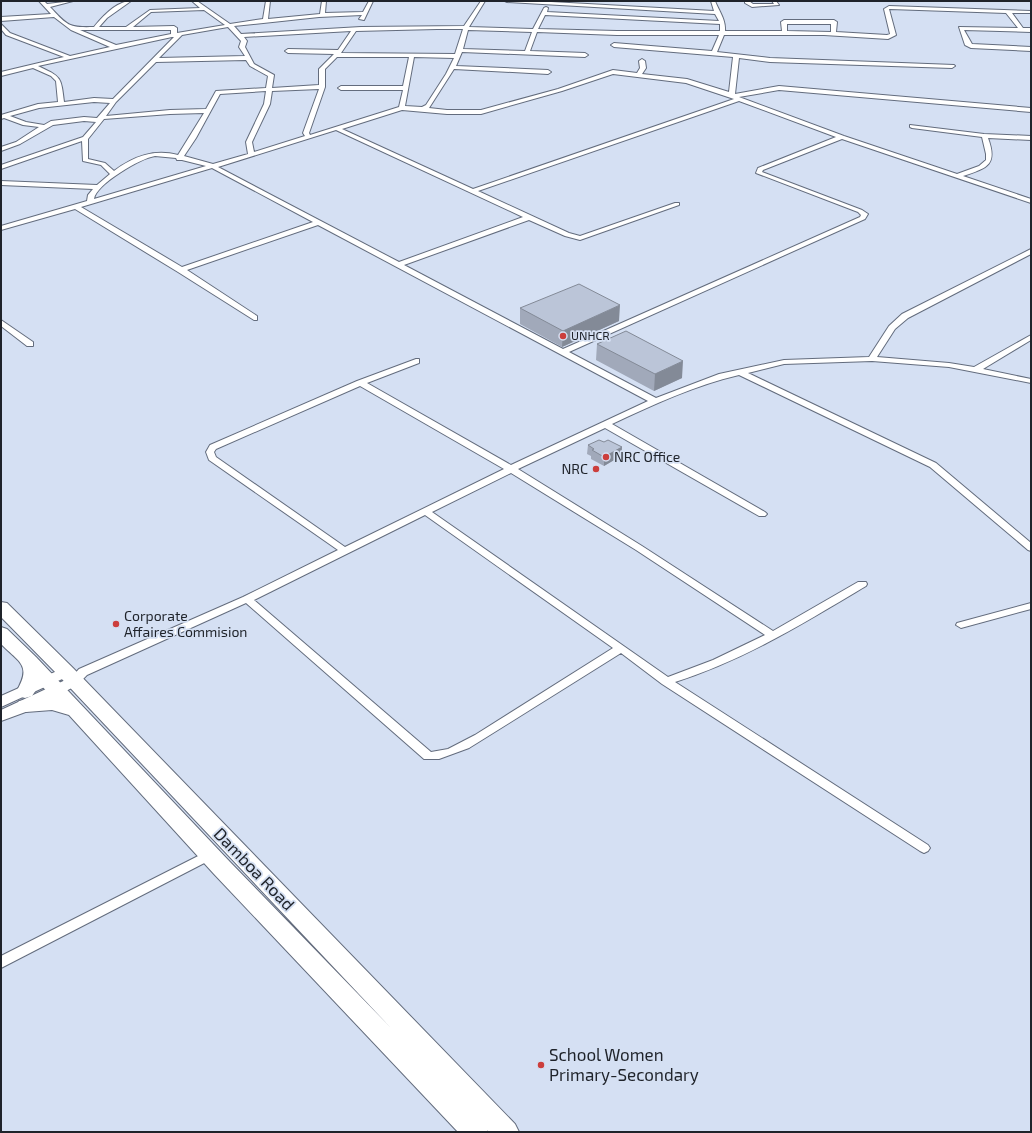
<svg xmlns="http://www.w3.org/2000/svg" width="1032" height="1133" viewBox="0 0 1032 1133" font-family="'Exo 2',sans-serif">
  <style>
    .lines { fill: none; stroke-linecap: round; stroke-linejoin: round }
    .minor-casing { stroke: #636c7d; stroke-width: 2 }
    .tertiary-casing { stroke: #636c7d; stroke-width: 2 }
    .primary-casing { stroke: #636c7d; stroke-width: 2 }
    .minor { fill: #fff; fill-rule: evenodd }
    .tertiary { fill: #fff; fill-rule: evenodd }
    .primary { fill: #fff; fill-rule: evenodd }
    .wall { fill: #a1a9ba }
    .shaded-wall { fill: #838a97 }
    .building { fill: #bbc5d8; stroke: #838a97 }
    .poi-dot { fill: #cc3e3c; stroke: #d5e0f3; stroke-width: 1.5 }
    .labels { text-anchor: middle; stroke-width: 3.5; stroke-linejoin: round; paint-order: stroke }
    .far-poi-label { font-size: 12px; fill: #1f232a; stroke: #d5e0f3; text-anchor: start }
    .poi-label { font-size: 14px; fill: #1f232a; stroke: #d5e0f3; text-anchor: start }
    .near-street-label { font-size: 17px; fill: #1f232a; stroke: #d5e0f3 }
    .near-poi-label { font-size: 17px; fill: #1f232a; stroke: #d5e0f3; text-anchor: start }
  </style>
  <rect width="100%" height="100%" fill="#d5e0f3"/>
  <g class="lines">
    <defs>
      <path id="minor" d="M39 1H44L47 4 73 1 50 7C67 25 68 28 94 27 102 17 117 1 131 1L107 18 99 27H126L150 10 200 8 192 1H197L230 24 263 19 266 1H270L268 19 320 14 322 1H326L325 13 363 12 369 1H373L364 20 359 19 362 15 319 17 234 26 241 34 361 27 464 26 481 1H485L469 27 533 29 544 8 546 7 548 8 547 12 719 21 715 14 507 2 505 1H533L714 11 711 1H715C719 11 726 20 725 31H782L781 22 784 20H834L837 22 836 32 887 35 890 34 884 9 889 6 1031 11V13H1012L1023 28H1031V32L964 30 972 44 1031 47V51L971 48 965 45 959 27 1018 28 1006 13 890 9H889L896 35 888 39 824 35H724L717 52 770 58 954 65 955 66 952 68 770 62 739 58 735 94 779 86 1031 108V112L779 90 739 97 844 136 957 174 979 166 986 160V154L982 137 912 128 910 127V125L984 134 1031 136V140L988 138C998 165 987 168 963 176L1031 199V203L842 139 763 170 762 172 862 210 868 214 865 219 569 352 656 398 719 374 784 360 869 357 889 326 902 314 1031 249V254L908 318 895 329 877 357 949 363 974 367 1031 335V340L983 369 1031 379V383L949 367 872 361 784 364 748 373 936 463 1031 543V551L1028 550 930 467 739 375C695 385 653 405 612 424L765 512 767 514 765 516H759L605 428 518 469 642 546 773 631 858 582H866L867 584 866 586C804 623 744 660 675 682L928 845 930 848 928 851 924 853 920 851 662 684 621 653 469 748 439 759H424L246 603 87 675 78 684H70L68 681 79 669 243 597 338 550 209 460 206 452 210 445 357 381 416 359H419V363L367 383 511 465 648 401 318 225 187 270 257 316V320H254L178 272 75 209 1 230V226L87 201 88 195 93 189 1 185V181L97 185 110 174 101 165 83 161 82 141 1 169V165L83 137 96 122 84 121 53 125 20 144 1 151V147L16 142 39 127 23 125 4 118 1 119V115L38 104 58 102 56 81 51 76 33 68 1 76V72L64 57 6 35 1 29V24L10 33 70 56 110 47 71 30 54 17 1 21V17L51 14ZM204 10 225 25 177 33V28L174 26 133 27 151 12ZM545 15 720 24V31H617L538 29ZM787 24H831V32L787 31ZM228 27 241 41 239 47 245 56 159 58 182 35ZM437 29H463L455 54 341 53 356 31ZM80 30H171V34L116 45ZM468 30 532 32 525 51 463 49ZM351 31 338 50 288 49 285 51 288 53 334 54 319 69V85L272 88 274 75 254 64 245 47 247 41 244 37ZM537 32 617 35H719L712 51 614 43 611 45 614 47 733 57 729 92 687 79 642 74 646 68 645 61 642 59 639 61 640 68 637 73 613 70 558 89 481 110H447L429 108 454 69 548 74 551 72 548 70 456 66 462 52 585 57 588 55 585 53 530 51ZM172 37H174L113 99 94 98 64 102C61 76 61 77 38 66ZM337 57H409L403 86H341L338 88 341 90H403L399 107 310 135 309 133 325 87V69ZM414 57 454 58 446 74 426 105 422 107 405 106ZM246 60 250 66 268 76 266 88 216 91 206 109 170 110 106 116 116 102 156 62ZM613 74 686 83 734 99 473 189 342 129 402 110 447 114H481L562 91ZM319 89 303 133 305 136 254 152 252 142 270 104 272 91ZM266 91 264 104 246 142 248 154 213 164 184 156 196 138 220 94ZM739 101 836 137 758 168 756 173 858 212 861 215 860 217 563 349 404 265 529 220 565 236 580 240 679 205V203H675L580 236 569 233 478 191ZM94 102 110 103 97 118 84 117 51 121 44 125 26 122 10 116 39 108ZM204 113 178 155C154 149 134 156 114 171L105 163 88 159V139L104 119 170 114ZM336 130 523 217 399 262 218 167ZM155 156 176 158 177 160H182L206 166 94 199C96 184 141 158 155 156ZM212 168 313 222 182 267 81 207ZM360 386 504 469 345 547 216 457 214 452 216 449ZM511 473 636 550 765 635 713 660 668 677 432 512ZM425 515 613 648 475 735 448 749 431 752 254 600Z
        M745 1H749L753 4H774L772 1H776L779 5 752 7 745 3Z
        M1 320 33 342V346H27L1 326Z
        M1031 603V609L961 628 956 625 957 623Z
        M210 850 214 852 216 855 214 858 1 968V956Z"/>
      <path id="tertiary" d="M66 667 71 669 73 672 71 675 1 707V696Z
        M74 676 79 678 81 681 79 684 31 710 1 721V710Z"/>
      <path id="primary" d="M1 602 7 603 73 668 515 1124 519 1132H489L487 1130 488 1132H458L214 874 69 715 52 710 26 712 19 711 16 706 19 701 52 697 40 684 32 696 25 698 18 696 16 692C32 665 20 663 1 644V627L7 629 36 657 230 862 391 1028 59 676 1 617Z"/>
    </defs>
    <!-- minor casing -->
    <use href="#minor" class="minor-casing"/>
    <!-- tertiary casing -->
    <use href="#tertiary" class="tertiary-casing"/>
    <!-- primary casing -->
    <use href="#primary" class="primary-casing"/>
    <!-- minor -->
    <use href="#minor" class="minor"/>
    <!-- tertiary -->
    <use href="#tertiary" class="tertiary"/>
    <!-- primary -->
    <use href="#primary" class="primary"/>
  </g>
  <!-- wall -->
  <path class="wall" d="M520 308 619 321 562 347 520 324Z
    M597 344 682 378 654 391 596 360Z
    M604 442 622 447 621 456 604 466 591 459V456L587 454 588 445Z"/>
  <!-- shaded-wall -->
  <path class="shaded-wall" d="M620 305 619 321 562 347 563 331Z
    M683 361 682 378 654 391 655 374Z
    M622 447 621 456 604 466V457Z"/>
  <!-- building -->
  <path class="building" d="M579 284 620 305 563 331 520 308Z
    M626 331 683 361 655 374 597 344Z
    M599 440 604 442 608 440 622 447 604 457 592 450 594 449 588 445Z"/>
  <!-- markers -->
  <g class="poi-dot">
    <circle cx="563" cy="336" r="4"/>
    <circle cx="606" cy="457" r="4"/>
    <circle cx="596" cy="469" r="4"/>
    <circle cx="116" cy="624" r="4"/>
    <circle cx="541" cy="1065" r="4"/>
  </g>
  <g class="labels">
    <!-- far-poi labels -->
    <g class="far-poi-label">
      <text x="571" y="340">UNHCR</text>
    </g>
    <!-- poi labels -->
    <g class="poi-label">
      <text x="614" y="462">NRC Office</text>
      <text x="588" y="474" text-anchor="end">NRC</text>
      <text x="124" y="621">Corporate<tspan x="124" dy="16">Affaires Commision</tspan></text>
    </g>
    <!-- near-street labels -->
    <g class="near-street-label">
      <text transform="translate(254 869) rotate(46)" y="6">Damboa Road</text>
    </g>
    <!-- near-poi labels -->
    <g class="near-poi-label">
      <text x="549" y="1061">School Women<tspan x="549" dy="20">Primary-Secondary</tspan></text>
    </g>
  </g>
  <!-- border -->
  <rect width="1032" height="1133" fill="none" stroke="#1f232a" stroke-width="4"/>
</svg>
